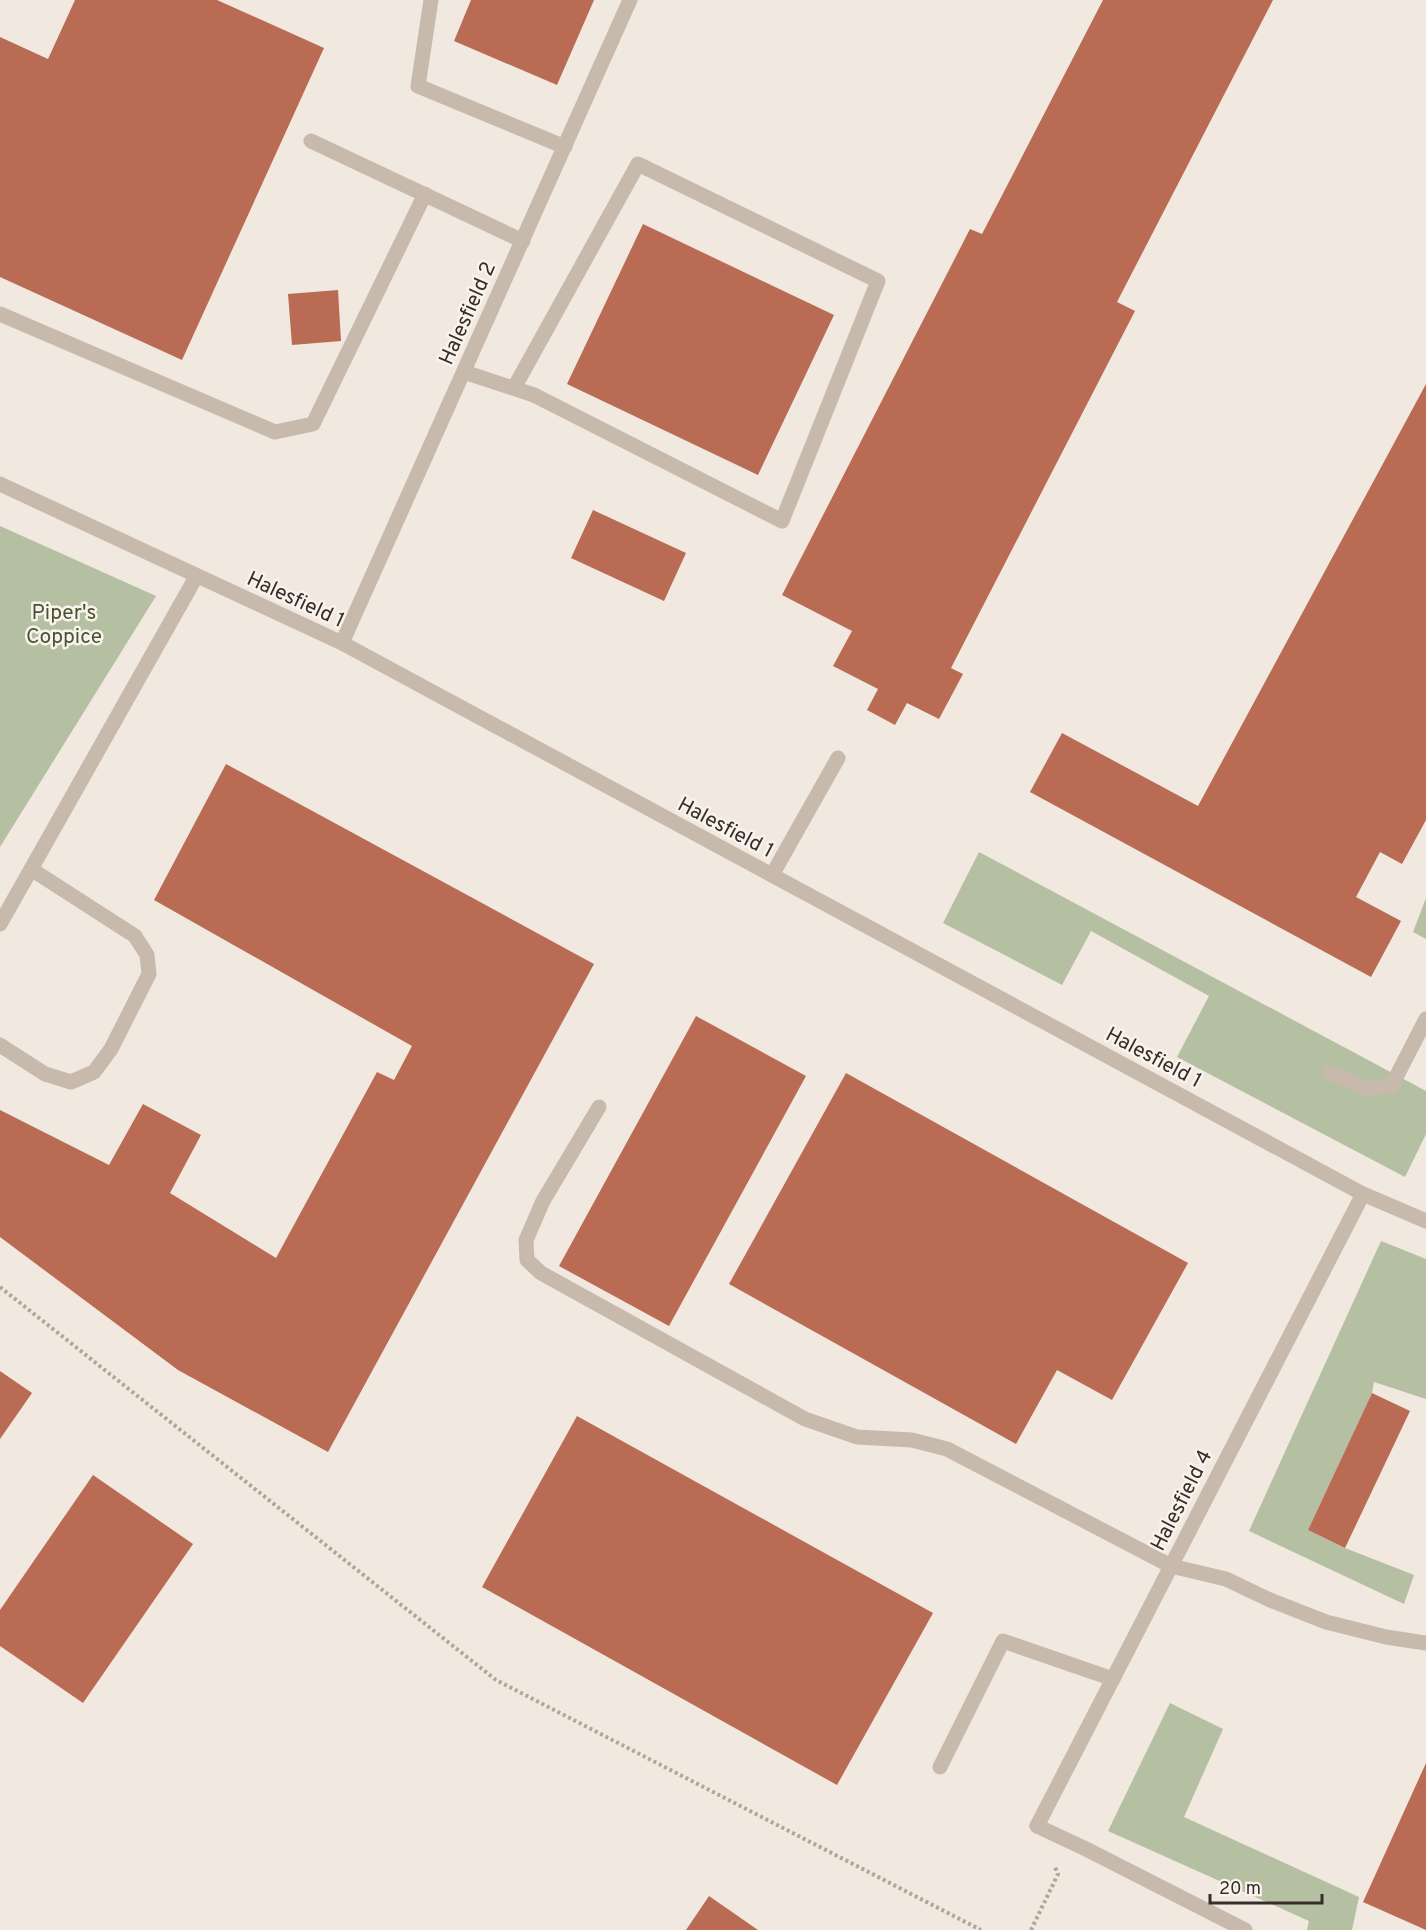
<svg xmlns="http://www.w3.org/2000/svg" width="1426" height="1930" viewBox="0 0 1426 1930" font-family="Overpass,sans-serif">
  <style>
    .green { fill: #b5bfa1 }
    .building { fill: #ba6b54 }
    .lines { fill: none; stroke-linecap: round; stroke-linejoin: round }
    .path { stroke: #b4a397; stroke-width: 4; stroke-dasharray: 3 3; stroke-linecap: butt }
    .service { stroke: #c8b9ad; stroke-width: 15 }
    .minor { stroke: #c8b9ad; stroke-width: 15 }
    .tertiary { stroke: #c8b9ad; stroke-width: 15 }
    .labels { text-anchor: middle; stroke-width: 5; stroke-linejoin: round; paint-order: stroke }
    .street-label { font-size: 21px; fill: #372e2b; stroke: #f9f3ec }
    .park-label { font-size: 21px; fill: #475331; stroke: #f9f3ec }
  </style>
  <rect width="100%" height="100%" fill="#f1e8e0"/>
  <!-- green -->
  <path class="green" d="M0 526 156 596 0 847Z
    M979 852 1426 1091V1134L1405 1177 1177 1057 1209 996 1091 931 1062 985 943 923Z
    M1426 898V939L1413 932Z
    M1381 1241 1426 1259V1399L1374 1382 1372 1393 1308 1530 1345 1548 1414 1575 1404 1604 1249 1531Z
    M1170 1703 1223 1729 1184 1817 1359 1897 1352 1930H1307L1309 1921 1108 1831Z"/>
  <!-- building -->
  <path class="building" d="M75 0H217L324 48 182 360 0 277V37L48 59Z
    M471 0H594L557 85 454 41Z
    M1103 0H1273L1117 302 1135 311 951 668 963 674 939 719 907 703 895 725 867 710 878 689 833 666 852 631 782 595 970 229 982 234Z
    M643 224 834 315 758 475 567 384Z
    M338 290 341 341 292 345 288 294Z
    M1426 384V820L1402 864 1380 852 1356 897 1401 921 1371 977 1030 792 1062 733 1198 806Z
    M593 510 686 553 664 601 571 558Z
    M226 764 594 964 328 1452 178 1370 0 1237V1110L109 1165 143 1104 201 1135 170 1193 276 1258 377 1072 394 1080 412 1046 154 900Z
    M696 1016 806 1076 669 1326 559 1266Z
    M846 1073 1188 1263 1112 1400 1057 1370 1016 1444 729 1284Z
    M0 1371 32 1393 0 1439Z
    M1372 1393 1410 1411 1345 1548 1308 1530Z
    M577 1416 933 1613 837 1785 482 1587Z
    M93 1475 193 1544 83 1703 0 1646V1610Z
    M1426 1763V1930L1363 1902Z
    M709 1896 758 1930H686Z"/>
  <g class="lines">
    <!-- path -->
    <path class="path" d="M0 1287 496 1680 981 1930
      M1031 1930 1058 1874 1054 1865"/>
    <!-- service -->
    <path class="service" d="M431 0 418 86 565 147
      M311 141 523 241
      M0 314 275 432 313 424 425 194
      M464 372 534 395 782 521 878 281 638 164 514 388
      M772 875 838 758
      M0 924 196 577
      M0 1045 45 1074 71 1082 94 1072 111 1049 149 974 147 955 135 936 31 869
      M1331 1073 1367 1089 1392 1085 1426 1019
      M599 1107 543 1201 526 1240 527 1260 541 1273 805 1419 857 1437 912 1440 947 1449 1171 1566 1226 1579 1270 1600 1326 1622 1386 1637 1426 1643
      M940 1767 1003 1641 1113 1679
      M1037 1826 1086 1849 1245 1930"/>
    <!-- minor -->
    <path class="minor" d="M342 643 630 0
      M1037 1826 1363 1194"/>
    <!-- tertiary -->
    <path class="tertiary" d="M0 484 342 643 1363 1194 1426 1221"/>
  </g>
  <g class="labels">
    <!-- street labels -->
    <g class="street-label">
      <text transform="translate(467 313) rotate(-66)" y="7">Halesfield 2</text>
      <text transform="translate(296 599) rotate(25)" y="7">Halesfield 1</text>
      <text transform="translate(726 827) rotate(28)" y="7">Halesfield 1</text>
      <text transform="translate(1154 1057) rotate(28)" y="7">Halesfield 1</text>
      <text transform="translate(1181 1500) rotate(-63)" y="7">Halesfield 4</text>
    </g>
    <!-- park labels -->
    <g class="park-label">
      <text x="64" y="619">Piper's<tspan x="64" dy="24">Coppice</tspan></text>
    </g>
  </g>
  <!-- scale -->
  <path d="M1210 1894v9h112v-9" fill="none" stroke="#372e2b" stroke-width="3"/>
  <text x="1219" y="1894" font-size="18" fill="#372e2b" stroke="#f9f3ec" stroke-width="4.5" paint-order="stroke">20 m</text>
</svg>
